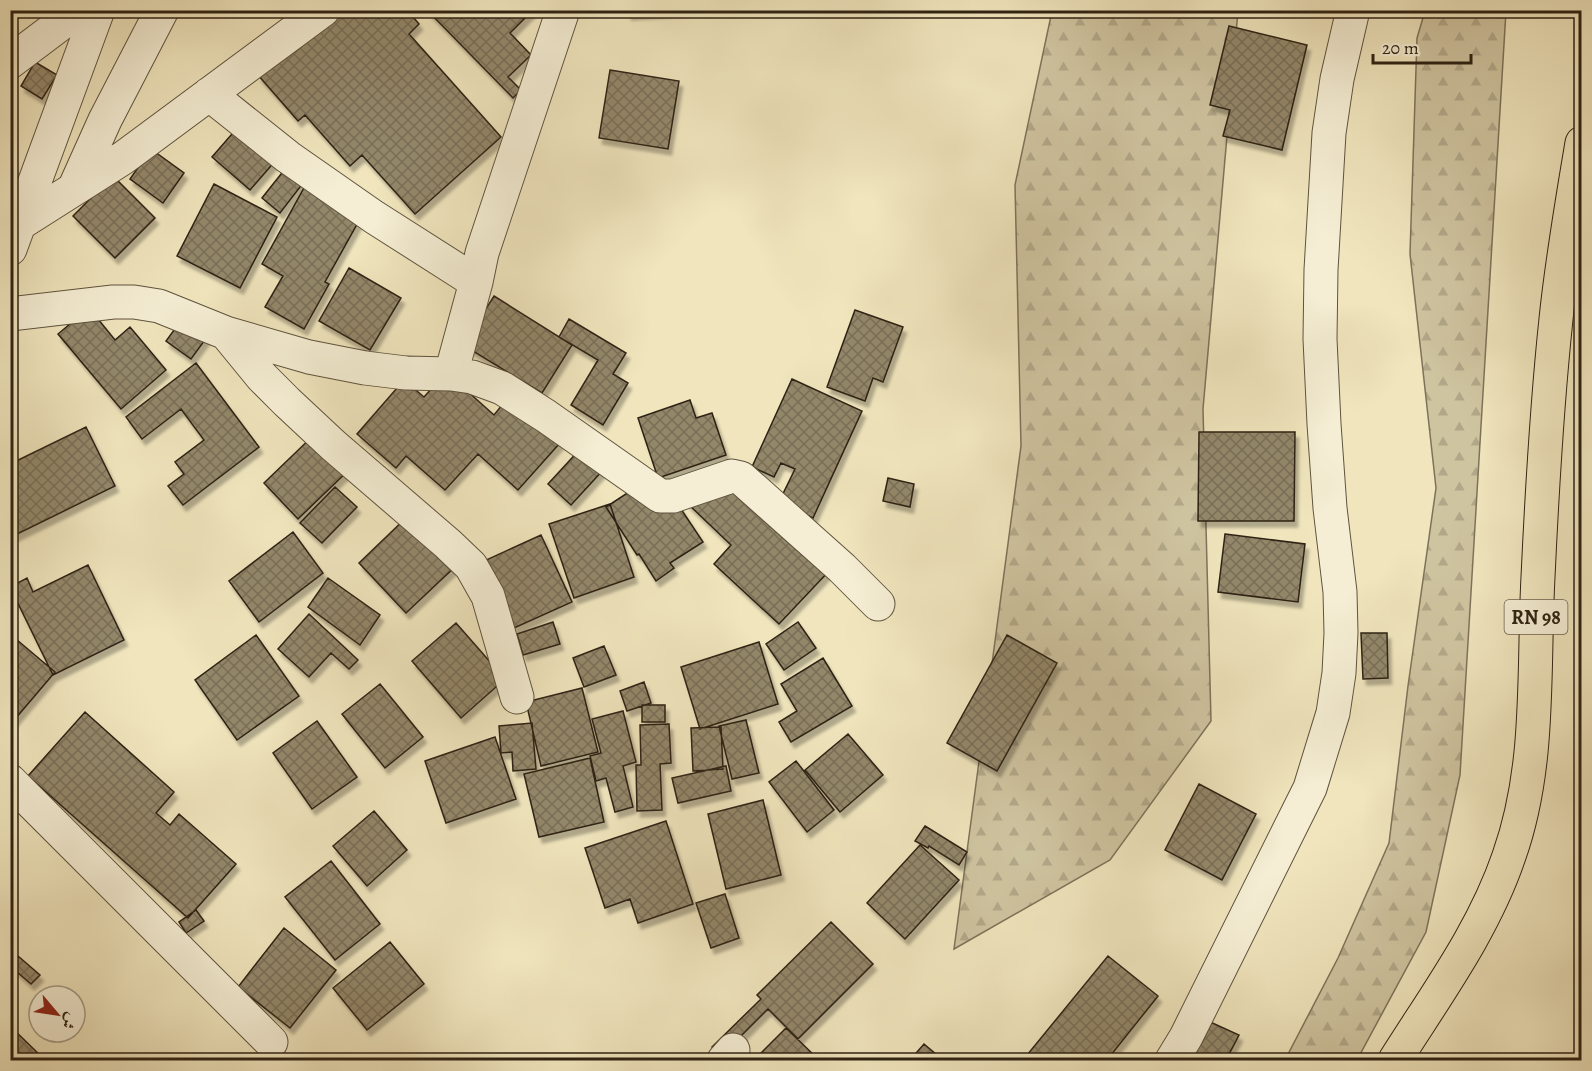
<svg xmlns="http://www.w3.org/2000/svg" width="1592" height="1071" viewBox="0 0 1592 1071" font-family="Alegreya,Amiri,serif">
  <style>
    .forest { fill: url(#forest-firs); stroke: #7e735a; stroke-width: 1.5 }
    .building { fill: url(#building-cross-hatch); stroke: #2e2213; stroke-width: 1.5; filter: url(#shadow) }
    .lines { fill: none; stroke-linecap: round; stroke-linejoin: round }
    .street-casing { stroke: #5e533e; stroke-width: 35 }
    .primary-casing { stroke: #2e2213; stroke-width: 35 }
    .street { stroke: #f5eed4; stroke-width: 33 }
    .primary { stroke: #f0e5bd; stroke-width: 33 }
    .labels { text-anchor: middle; stroke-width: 4.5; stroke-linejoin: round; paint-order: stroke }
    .shield { fill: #f5eed4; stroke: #6a5f4d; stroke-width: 1.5 }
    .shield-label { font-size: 20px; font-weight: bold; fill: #2e2213 }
  </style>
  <defs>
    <pattern id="forest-firs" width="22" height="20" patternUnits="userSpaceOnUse" patternTransform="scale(1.5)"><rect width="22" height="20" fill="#cfc4a0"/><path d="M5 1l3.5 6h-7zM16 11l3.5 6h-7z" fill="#b2a889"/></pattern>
    <pattern id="building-cross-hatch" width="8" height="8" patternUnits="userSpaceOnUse" patternTransform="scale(1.5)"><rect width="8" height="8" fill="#93876b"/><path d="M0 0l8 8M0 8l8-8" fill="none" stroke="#786e57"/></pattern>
    <filter id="shadow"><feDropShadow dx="3.5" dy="6" stdDeviation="1.5" flood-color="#0004"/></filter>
  </defs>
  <rect width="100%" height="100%" fill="#f0e5bd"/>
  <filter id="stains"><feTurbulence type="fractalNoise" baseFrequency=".00333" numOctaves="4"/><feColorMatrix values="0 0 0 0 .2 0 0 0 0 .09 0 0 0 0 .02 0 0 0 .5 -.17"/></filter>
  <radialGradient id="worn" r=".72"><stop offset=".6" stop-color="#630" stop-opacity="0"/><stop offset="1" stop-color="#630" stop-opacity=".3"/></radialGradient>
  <!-- forest -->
  <path class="forest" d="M1052 11H1238L1203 409 1211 721 1110 860 954 949 1021 446 1015 185Z
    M1425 11H1506L1460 775 1426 932 1357 1060H1285L1338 958 1389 843 1408 686 1436 488 1410 254 1417 38Z"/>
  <!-- building -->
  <path class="building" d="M330 10H407L419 24 409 34 501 137 415 214 362 155 350 166 305 115 298 121 258 75Z
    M427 10H533L510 33 531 55 508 77 521 90 513 98Z
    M628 10H689L628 14Z
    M1229 26 1307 45 1282 150 1223 136 1230 110 1210 105Z
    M35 62 57 75 42 99 21 86Z
    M610 70 679 81 668 149 599 138Z
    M245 119 283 152 250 190 212 157Z
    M151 149 184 173 163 203 130 179Z
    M289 164 307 178 280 213 262 198Z
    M113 176 155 218 115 258 73 216Z
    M214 184 277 217 240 288 177 256Z
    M305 186 361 217 325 282 329 284 304 329 265 307 283 276 262 264Z
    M349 268 401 298 370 350 319 321Z
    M494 296 572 345 542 393 463 345Z
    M89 308 115 340 130 327 166 370 121 409 58 334Z
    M855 310 903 327 883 382 873 378 865 401 827 387Z
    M185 315 210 333 191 359 166 341Z
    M569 319 626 353 613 374 628 383 603 425 571 405 598 360 559 337Z
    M196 363 259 447 183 505 168 486 184 474 175 462 204 440 181 409 142 439 126 417Z
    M450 368 466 390 494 415 516 388 568 434 518 490 478 454 445 490 406 456 396 468 357 434 404 380 424 397Z
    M792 379 862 411 813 518 779 502 795 469 781 463 774 477 752 467Z
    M690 400 696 418 712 413 726 455 658 478 638 418Z
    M86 427 115 486 11 537 10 464Z
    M319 430 353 466 298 519 264 483Z
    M1199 432H1295L1294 521H1198Z
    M581 448 604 469 571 505 548 484Z
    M727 460 771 501 830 570 779 624 714 564 731 545 687 503Z
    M888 478 914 484 910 507 883 501Z
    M638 486 669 491 703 542 670 563 674 568 656 581 639 554 637 555 606 507Z
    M335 487 357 507 322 543 300 523Z
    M610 504 634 577 574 598 549 524Z
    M411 513 458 564 406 613 359 563Z
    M293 532 323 573 259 622 229 581Z
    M1225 534 1305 544 1298 602 1218 592Z
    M541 535 572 602 514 628 484 561Z
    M88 565 124 640 53 675 10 587 27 578 33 592Z
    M328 578 380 615 360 645 308 607Z
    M309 614 358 660 349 669 331 653 309 677 278 649Z
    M553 622 560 644 523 655 517 634Z
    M798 622 816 648 784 670 766 644Z
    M456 623 505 679 461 718 412 661Z
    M1361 633H1387L1388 678 1363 679Z
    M10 634 55 672 10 725Z
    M256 635 299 696 237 740 195 680Z
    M1007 635 1057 663 997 771 947 743Z
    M759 642 778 704 700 729 681 667Z
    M604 646 616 675 584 687 573 658Z
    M823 658 852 706 791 742 779 722 797 711 781 684Z
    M644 682 651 703 627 711 620 691Z
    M380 684 423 737 385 768 342 714Z
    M582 688 598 752 541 766 526 702Z
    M642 705H665V722H642Z
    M623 711 636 762 623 766 633 807 615 812 606 778 596 781 590 756 601 753 592 719Z
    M85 712 174 792 156 813 170 825 179 814 236 864 188 918 28 776Z
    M746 720 759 773 732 779 719 726Z
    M317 721 357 777 312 809 273 753Z
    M532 723 536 769 513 771 512 752 501 753 499 726Z
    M669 724 671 763 660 764 662 810 637 811 636 765H641L640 725Z
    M721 727 723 769 693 771 691 728Z
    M848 734 883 775 840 812 805 770Z
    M495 737 516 799 446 823 425 761Z
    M590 758 604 822 539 837 524 774Z
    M796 761 834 810 807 832 769 782Z
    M726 766 731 791 678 803 672 778Z
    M1199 784 1256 814 1222 880 1165 850Z
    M763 800 781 875 726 889 708 814Z
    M374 811 407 850 367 886 333 846Z
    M666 821 693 904 638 923 630 899 605 908 585 848Z
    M925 826 967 852 959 865 929 846 928 848 915 841Z
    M920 845 959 880 905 939 867 903Z
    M331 861 380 924 335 960 285 897Z
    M725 894 739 938 711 948 696 903Z
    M196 910 204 921 186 933 179 922Z
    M831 922 873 964 798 1039 768 1009 721 1056 712 1047 761 999 757 995Z
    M284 928 336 970 290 1028 238 987Z
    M390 942 424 984 367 1030 333 988Z
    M18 956 40 975 31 984 10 966Z
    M1108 956 1158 996 1107 1060H1023Z
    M1208 1021 1239 1035 1226 1060H1203L1192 1055Z
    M10 1026 45 1060H10Z
    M786 1028 819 1060H754Z
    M924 1044 943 1060H910Z
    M293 1054 306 1060H289Z"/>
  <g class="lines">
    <defs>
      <path id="street" d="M10 62 79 10
        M209 94 288 157 374 217 476 282
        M74 189 105 120 162 10
        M19 224 123 158 323 10
        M10 249 98 10
        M10 314 113 302H134L159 306 226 333 309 357 365 368 406 373 451 374 472 377 502 388 546 416 660 496H673L732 476 741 478 842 568 878 604
        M226 333 262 377 287 402 333 445 448 544 471 566 488 596 517 697
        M451 374 476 282 482 253 563 10
        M10 781 271 1042
        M724 1060 733 1050
        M1172 1060 1186 1037 1310 788 1333 713 1339 673 1341 633 1340 592 1330 508 1324 424 1320 339 1321 270 1329 133 1337 79 1353 10"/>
      <path id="primary" d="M1395 1060C1436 995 1484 930 1509 856 1541 766 1533 671 1538 577 1542 491 1547 404 1556 319 1562 260 1572 202 1582 143"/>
    </defs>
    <!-- street casing -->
    <use href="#street" class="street-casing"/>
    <!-- primary casing -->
    <use href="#primary" class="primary-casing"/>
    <!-- street -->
    <use href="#street" class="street"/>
    <!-- primary -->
    <use href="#primary" class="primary"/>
  </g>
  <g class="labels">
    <!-- shield labels -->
    <rect class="shield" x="1504.5" y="600" width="63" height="34" rx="4.5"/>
    <g class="shield-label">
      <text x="1536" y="624">RN 98</text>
    </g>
  </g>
  <!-- margin -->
  <rect width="1592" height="1071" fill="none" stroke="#f0e5bd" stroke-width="36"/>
  <rect x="12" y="12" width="1568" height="1047" fill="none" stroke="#2e2213" stroke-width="3"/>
  <rect x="18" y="18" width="1556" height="1035" fill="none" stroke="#2e2213" stroke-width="1.5"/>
  <!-- north arrow -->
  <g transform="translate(57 1014) rotate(119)"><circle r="28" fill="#f5eed4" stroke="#a59c87" stroke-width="1.5"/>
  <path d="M0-4.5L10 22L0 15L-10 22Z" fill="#8f2418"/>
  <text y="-9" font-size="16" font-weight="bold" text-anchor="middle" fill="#2e2213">ش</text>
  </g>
  <!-- scale -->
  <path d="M1373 54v9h98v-9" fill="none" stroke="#2e2213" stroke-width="3"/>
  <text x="1382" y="54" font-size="18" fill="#2e2213" stroke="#f5eed4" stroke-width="4.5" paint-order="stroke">20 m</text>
  <rect width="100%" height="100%" filter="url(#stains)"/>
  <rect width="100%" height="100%" fill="url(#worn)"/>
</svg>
